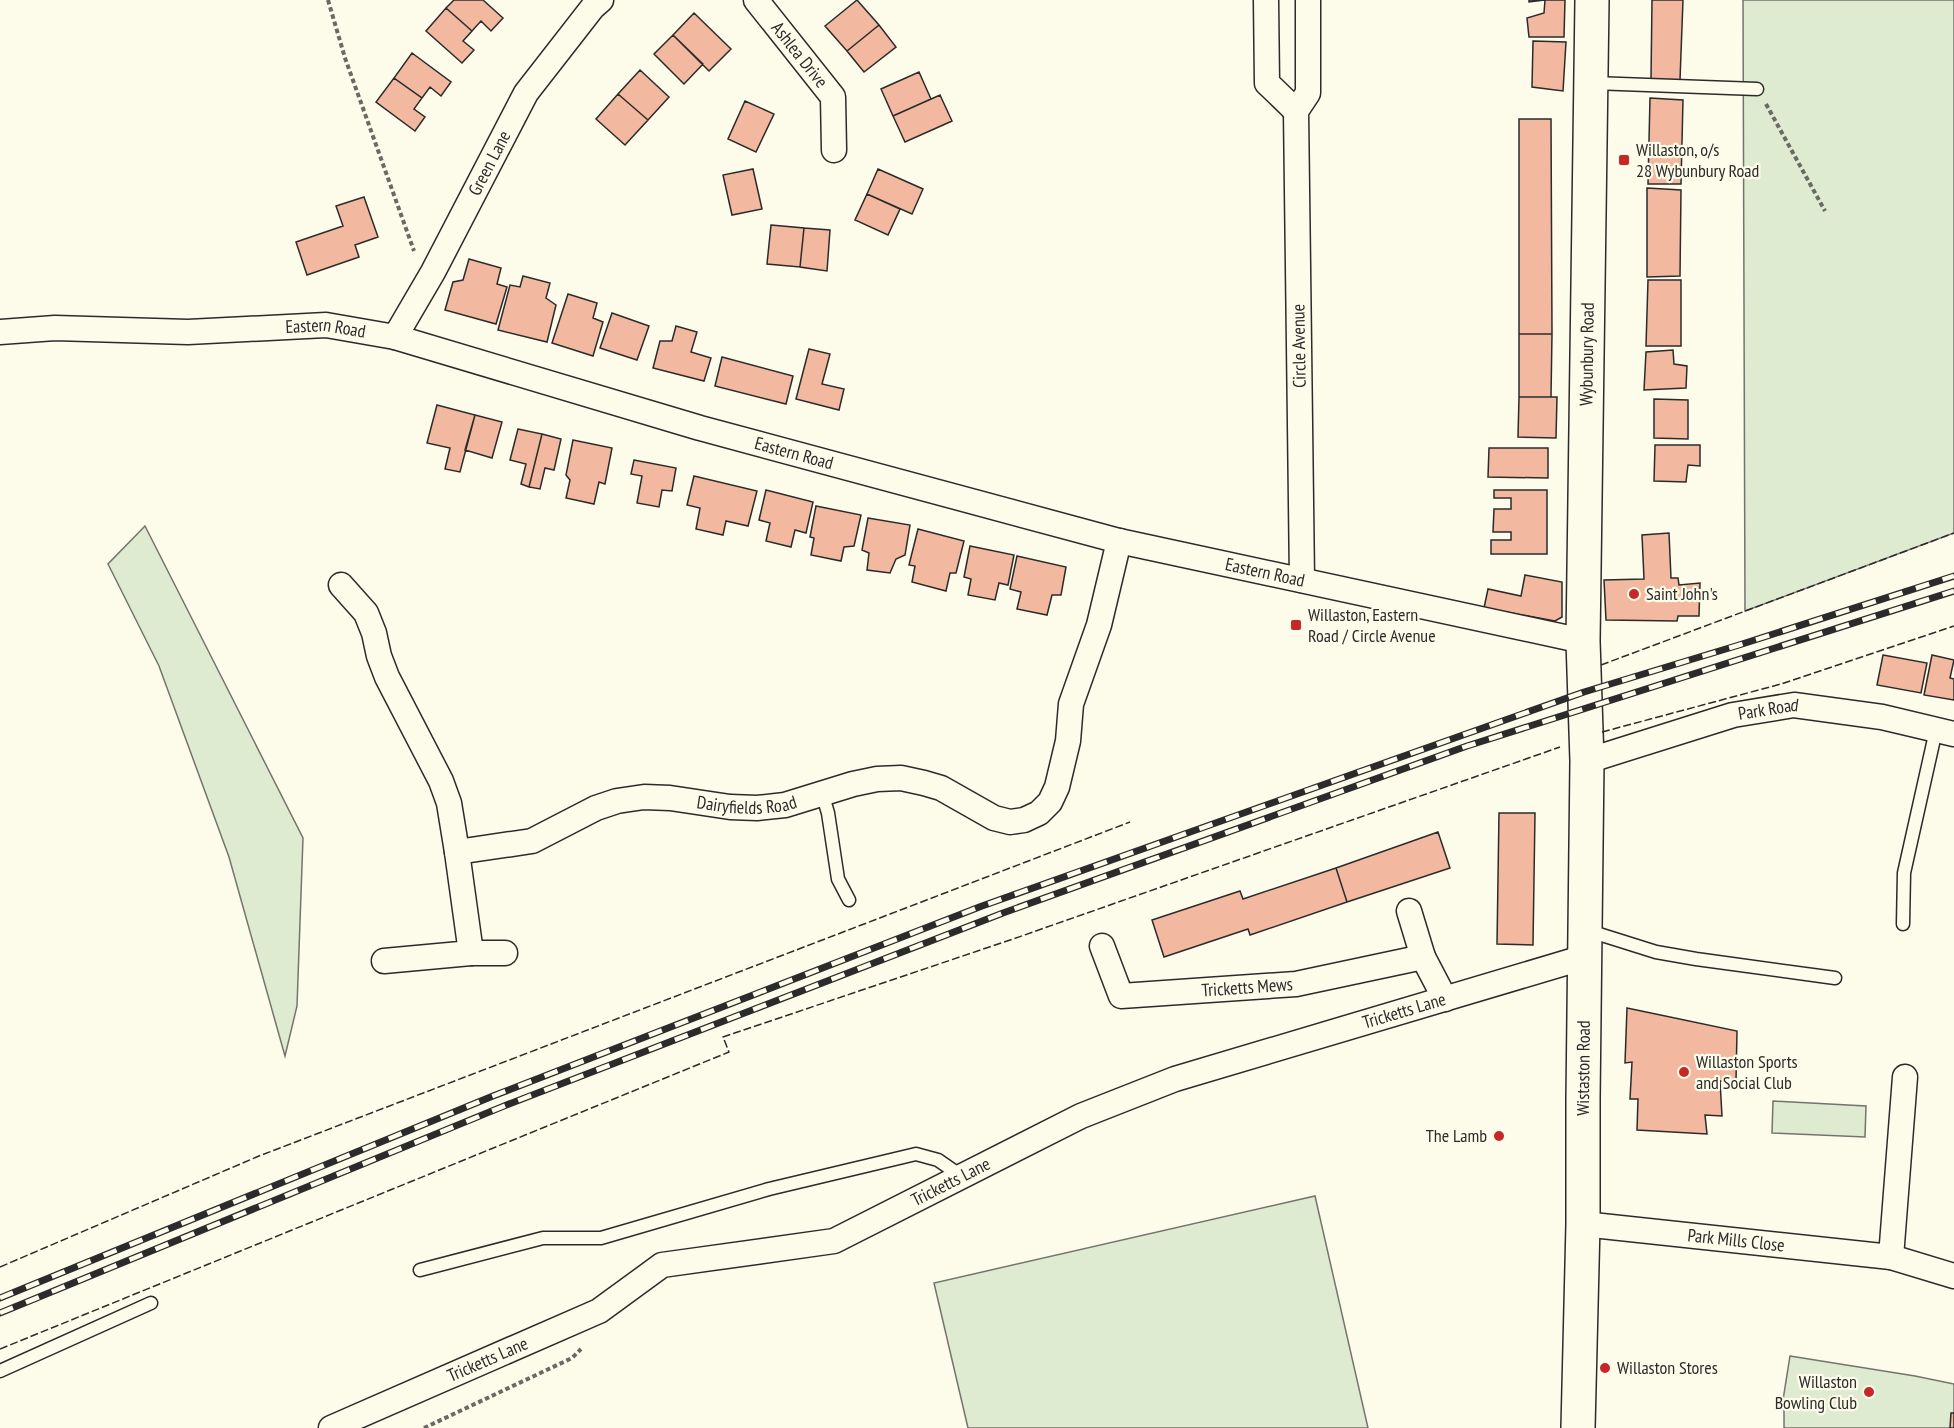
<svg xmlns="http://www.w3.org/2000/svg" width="1954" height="1428" viewBox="0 0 1954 1428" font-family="'PT Sans Narrow',sans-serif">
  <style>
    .green { fill: #deebd1; stroke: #74746e; stroke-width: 1.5 }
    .building { fill: #f2b8a0; stroke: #2b2b2b; stroke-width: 1.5 }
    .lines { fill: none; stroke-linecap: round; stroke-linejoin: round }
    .lane-casing { stroke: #2b2b2b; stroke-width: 15 }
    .street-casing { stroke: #2b2b2b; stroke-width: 27 }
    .secondary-casing { stroke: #2b2b2b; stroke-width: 36 }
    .path { stroke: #6a6964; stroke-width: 4; stroke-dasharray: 4.5 3; stroke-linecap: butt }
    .lane { stroke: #fdfbea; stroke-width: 12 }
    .street { stroke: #fdfbea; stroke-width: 24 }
    .secondary { stroke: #fdfbea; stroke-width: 33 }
    .rail-casing { stroke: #2b2b2b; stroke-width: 7 }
    .rail { stroke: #fdfbea; stroke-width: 4.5; stroke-dasharray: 14; stroke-linecap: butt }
    .fence { stroke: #2b2b2b; stroke-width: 1.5; stroke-dasharray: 8 3; stroke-linecap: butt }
    .poi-dot { fill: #c62828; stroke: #fdfbea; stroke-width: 2 }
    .labels { text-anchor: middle; stroke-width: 4.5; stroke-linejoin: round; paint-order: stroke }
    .street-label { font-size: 18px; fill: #2b2b2b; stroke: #fdfbea }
    .poi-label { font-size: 18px; fill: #2b2b2b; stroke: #fdfbea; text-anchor: start }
  </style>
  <rect width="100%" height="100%" fill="#fdfbea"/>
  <!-- green -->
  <path class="green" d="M1743 0H1954V533L1745 611Z
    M145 526 303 838 297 1006 285 1056 229 857 159 666 108 564Z
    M1773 1101 1866 1106 1865 1137 1772 1133Z
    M1315 1196 1368 1428H968L934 1283Z
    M1790 1356 1915 1376 1954 1384V1428H1784V1401L1783 1400Z"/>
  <!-- building -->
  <path class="building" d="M454 0H483L503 18 491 31 481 21 472 31 446 8Z
    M857 0 879 25 847 51 825 26Z
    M1529 0H1565L1564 37H1529L1527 18 1544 13 1545 0 1529 2Z
    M1652 0H1683L1680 80 1651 79Z
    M446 8 472 31 463 41 474 50 462 63 426 31Z
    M694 13 731 49 709 71 673 35Z
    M879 25 896 47 864 72 847 51Z
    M673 35 703 64 684 84 654 54Z
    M1533 41 1566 42 1563 91 1532 87Z
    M412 53 451 82 441 96 430 87 422 98 394 78Z
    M640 70 669 97 648 120 618 94Z
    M919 72 931 99 893 116 881 89Z
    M394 78 422 98 414 109 425 117 415 131 376 102Z
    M618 94 648 120 625 145 596 119Z
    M940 95 952 121 905 142 893 116Z
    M1650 98 1683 100 1681 184H1648Z
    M745 101 774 114 756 152 728 139Z
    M1519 119H1551L1552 334H1519Z
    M753 169 762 209 732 215 723 175Z
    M878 169 923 189 912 214 867 194Z
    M1647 188 1681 190 1680 276 1647 277Z
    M867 194 900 209 888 235 855 220Z
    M364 197 378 237 355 245 359 257 307 275 296 242 343 226 336 206Z
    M771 225 804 228 800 267 767 264Z
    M804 228 830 230 827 271 800 267Z
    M469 259 501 268 497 284 507 287 496 324 445 310 453 282 463 280Z
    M523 276 550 283 546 298 556 305 547 342 498 330 510 285 520 287Z
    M1648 280H1681V346H1646Z
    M568 294 597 303 593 318 603 322 593 356 552 343Z
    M612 313 649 326 637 360 600 348Z
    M676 326 697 332 691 352 711 358 704 381 653 368 660 341H672Z
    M1519 334H1552L1551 397H1519Z
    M809 349 830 354 822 384 844 389 839 410 796 399Z
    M1673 350 1674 364 1687 366 1686 388 1644 390 1646 352Z
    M722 357 793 376 786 404 715 386Z
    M1519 397H1557L1556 438 1518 437Z
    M1654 399 1688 400V439L1654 438Z
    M437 405 475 415 460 472 445 469 450 448 427 443Z
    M475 415 502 422 492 458 465 450Z
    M518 429 542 434 529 487 521 484 526 464 510 460Z
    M542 434 561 439 554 470 545 468 540 489 529 487Z
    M573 440 612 448 605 484 599 482 594 504 566 498 570 480 566 475Z
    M1655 445H1700V466L1688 465 1686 482 1654 481Z
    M1489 448H1548V478L1488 477Z
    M634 460 676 468 672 491 662 490 659 507 637 503 642 476 631 474Z
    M694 476 757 491 748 526 726 521 723 535 696 529 700 508 687 505Z
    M766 490 813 502 806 533 795 530 791 547 766 541 770 523 759 520Z
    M1494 490H1547V554H1491V540H1511V532H1493L1494 509H1511V498H1494Z
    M816 506 861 515 854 546 844 547 841 561 811 555 814 538 810 537Z
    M868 518 910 525 905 555 896 559 890 573 867 570 869 553 862 550Z
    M918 529 964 541 956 573H950L946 591 912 582 915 566 909 565Z
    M1669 533 1671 578H1678L1679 585 1700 583 1699 616H1678L1677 621 1606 620 1604 580 1644 579 1642 535Z
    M970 546 1014 555 1008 585 999 583 995 600 968 595 971 579 964 577Z
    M1017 556 1066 567 1061 595H1052L1047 615 1017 609 1021 592 1010 589Z
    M1525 575 1562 582V617L1555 621 1484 608 1488 589 1521 596Z
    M1883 655 1927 663 1921 693 1877 685Z
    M1932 655 1954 660 1950 678 1954 679V700L1924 695Z
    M1499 813H1535L1533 945 1497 944Z
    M1438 832 1450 868 1347 902 1336 868Z
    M1336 868 1347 902 1250 935 1248 929 1164 957 1152 920 1240 891 1243 899Z
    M1627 1008 1737 1031 1736 1081H1720L1722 1116 1705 1115 1707 1134 1637 1130 1638 1099H1630L1632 1062 1625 1063Z
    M1951 1413H1954V1428H1950Z"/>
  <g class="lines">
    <defs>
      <path id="lane" d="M1593 83 1757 89
        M822 793 828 813 838 879 849 900
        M1903 924 1904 873 1936 730
        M1586 930 1656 952 1696 959 1835 978
        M420 1270 543 1238H601L769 1189 916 1154 938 1160 961 1176
        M0 1371 151 1303"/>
      <g id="street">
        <path id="s1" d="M756 0 833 97 834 150"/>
        <path d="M1266 0 1267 83 1296 111"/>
        <path id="s2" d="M0 332 55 328 188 332 326 325 395 337 700 428 1119 541 1583 641"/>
        <path id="s3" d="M395 337 433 272 526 93 593 7 601 0"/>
        <path d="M1302 580 1296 111 1308 93V0"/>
        <path id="s4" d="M341 585 366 613 374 633 379 656 387 677 441 781 449 803 457 852 532 841 596 808 617 801 644 797 670 798 730 807 757 808 785 805 853 784 877 779 901 778 924 783 941 788 994 818 1010 822 1024 820 1039 813 1050 802 1057 787 1068 741 1071 704 1099 625 1119 541"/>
        <path id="s5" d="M1587 761 1733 715 1794 705 1882 717 1954 734"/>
        <path d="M1409 911 1423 957 1445 999"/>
        <path id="s6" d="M1102 946 1121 996 1296 984 1423 957"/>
        <path d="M471 953H505"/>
        <path d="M384 961 471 953 457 852"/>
        <path id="s7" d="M1583 1224 1891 1257 1954 1276"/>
        <path d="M1891 1257 1905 1077"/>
        <path id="s8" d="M331 1428 599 1311 662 1265 834 1241 1081 1116 1175 1079 1585 957"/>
      </g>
      <g id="secondary">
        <path id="s9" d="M1578 1428 1583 1224V1099L1587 761 1583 641 1592 0"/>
      </g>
    </defs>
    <!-- lane casing -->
    <use href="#lane" class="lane-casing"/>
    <!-- street casing -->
    <use href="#street" class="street-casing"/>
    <!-- secondary casing -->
    <use href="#secondary" class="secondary-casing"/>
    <!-- path -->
    <path class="path" d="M328 0 345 58 414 251
      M1766 104 1825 211
      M424 1428 572 1358 581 1349"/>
    <!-- lane -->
    <use href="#lane" class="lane"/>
    <!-- street -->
    <use href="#street" class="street"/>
    <!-- secondary -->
    <use href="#secondary" class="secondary"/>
    <defs>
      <path id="rail" d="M0 1298 493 1096 982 906 1584 692 1739 645 1954 576
        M0 1313 509 1104 1003 913 1467 746 1954 591"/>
    </defs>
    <!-- rail casing -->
    <use href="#rail" class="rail-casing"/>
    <!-- rail -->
    <use href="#rail" class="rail"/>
    <!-- fence -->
    <path class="fence" d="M1601 665 1954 533
      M1602 732 1781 684 1954 626
      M0 1267 259 1156 1130 822
      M0 1349 729 1052 723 1037 1013 939 1560 747"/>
  </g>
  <!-- markers -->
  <g class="poi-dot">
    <rect x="1618" y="154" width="12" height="12" rx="3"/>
    <circle cx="1634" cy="594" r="6"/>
    <rect x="1290" y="619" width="12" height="12" rx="3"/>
    <circle cx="1684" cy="1072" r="6"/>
    <circle cx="1499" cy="1136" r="6"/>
    <circle cx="1605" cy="1368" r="6"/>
    <circle cx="1869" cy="1392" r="6"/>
  </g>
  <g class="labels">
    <!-- street labels -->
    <g class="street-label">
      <text dy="6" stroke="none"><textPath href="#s1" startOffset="70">Ashlea Drive</textPath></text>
      <text dy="6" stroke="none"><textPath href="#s3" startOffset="198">Green Lane</textPath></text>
      <text dy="6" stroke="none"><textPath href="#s2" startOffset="326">Eastern Road</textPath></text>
      <text transform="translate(1299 346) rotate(-91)" y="6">Circle Avenue</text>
      <text dy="6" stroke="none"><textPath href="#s9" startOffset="1074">Wybunbury Road</textPath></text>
      <text dy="6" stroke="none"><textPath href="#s2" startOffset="812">Eastern Road</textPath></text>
      <text dy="6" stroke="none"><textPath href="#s2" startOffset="1298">Eastern Road</textPath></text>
      <text dy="6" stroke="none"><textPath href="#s5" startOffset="189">Park Road</textPath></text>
      <text dy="6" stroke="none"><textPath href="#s4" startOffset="596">Dairyfields Road</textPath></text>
      <text dy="6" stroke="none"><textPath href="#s6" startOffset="180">Tricketts Mews</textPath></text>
      <text dy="6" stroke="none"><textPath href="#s8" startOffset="1161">Tricketts Lane</textPath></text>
      <text dy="6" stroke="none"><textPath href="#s9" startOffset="360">Wistaston Road</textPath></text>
      <text dy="6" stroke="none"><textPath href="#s8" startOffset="675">Tricketts Lane</textPath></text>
      <text dy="6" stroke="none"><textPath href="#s7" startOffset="154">Park Mills Close</textPath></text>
      <text dy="6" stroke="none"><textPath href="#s8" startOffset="171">Tricketts Lane</textPath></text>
    </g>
    <!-- poi labels -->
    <g class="poi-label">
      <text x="1636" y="156">Willaston, o/s<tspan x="1636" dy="21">28 Wybunbury Road</tspan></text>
      <text x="1646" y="600">Saint John's</text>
      <text x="1308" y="621">Willaston, Eastern<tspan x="1308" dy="21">Road / Circle Avenue</tspan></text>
      <text x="1696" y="1068">Willaston Sports<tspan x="1696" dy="21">and Social Club</tspan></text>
      <text x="1487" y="1142" text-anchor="end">The Lamb</text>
      <text x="1617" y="1374">Willaston Stores</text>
      <text x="1857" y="1388" text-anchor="end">Willaston<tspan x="1857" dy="21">Bowling Club</tspan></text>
    </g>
  </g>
</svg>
